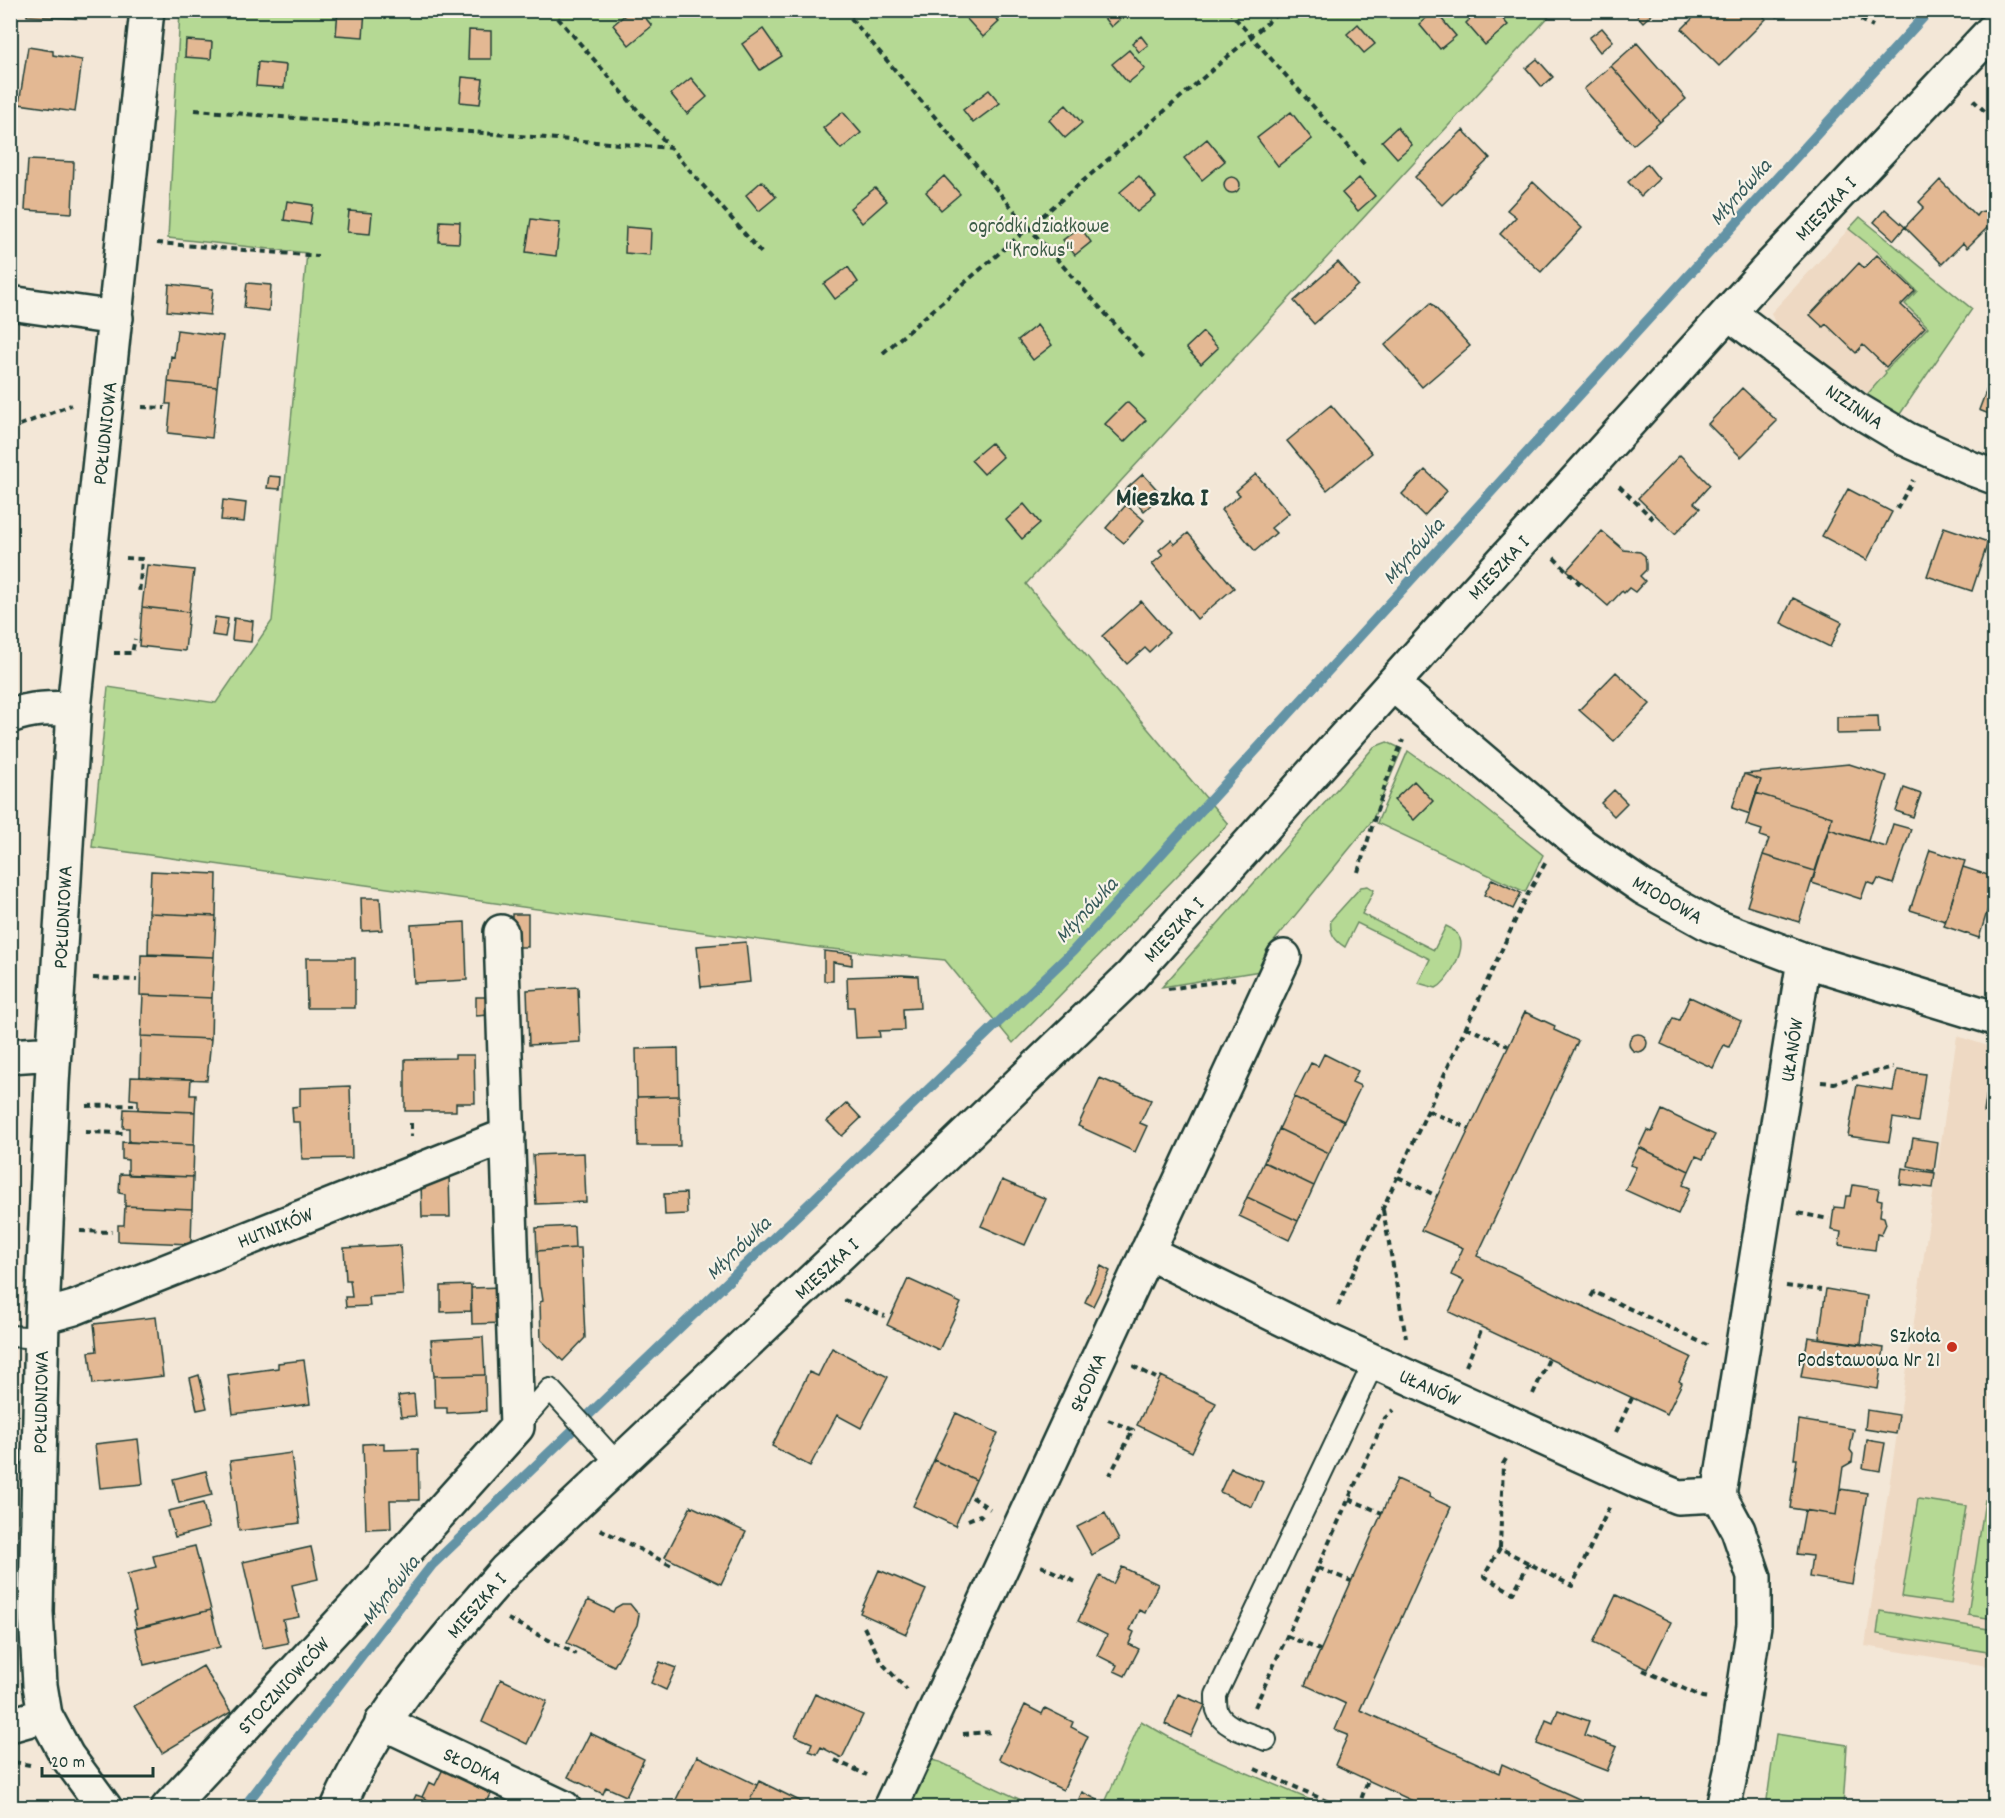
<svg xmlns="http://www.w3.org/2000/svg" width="2005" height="1818" viewBox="0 0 2005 1818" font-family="Dekko,sans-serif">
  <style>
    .built { fill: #eed9c3 }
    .green { fill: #b5d994; stroke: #6a8b64; stroke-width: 1.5 }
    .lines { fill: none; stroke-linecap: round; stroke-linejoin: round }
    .stream { stroke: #6393a5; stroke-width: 10 }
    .building { fill: #e3b893; stroke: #1f3d34; stroke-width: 1.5 }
    .service-casing { stroke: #1f3d34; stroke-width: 24 }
    .minor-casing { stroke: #1f3d34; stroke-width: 38 }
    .tertiary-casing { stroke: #1f3d34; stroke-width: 38 }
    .path { stroke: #1f3d34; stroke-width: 4; stroke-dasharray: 6 4.5; stroke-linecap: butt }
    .service { stroke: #f7f3e8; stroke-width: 20 }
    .minor { stroke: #f7f3e8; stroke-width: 33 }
    .tertiary { stroke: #f7f3e8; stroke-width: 33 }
    .poi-dot { fill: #c8321e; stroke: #f7f3e8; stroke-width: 2 }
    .labels { text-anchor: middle; stroke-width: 4.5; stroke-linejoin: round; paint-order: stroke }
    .street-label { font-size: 21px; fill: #1f3d34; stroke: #f7f3e8 }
    .park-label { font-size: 21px; fill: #3d5c47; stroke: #f7f3e8 }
    .poi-label { font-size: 21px; fill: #1f3d34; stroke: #f7f3e8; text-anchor: end }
    .water-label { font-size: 22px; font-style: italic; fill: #365a5a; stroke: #f7f3e8 }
    .district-label { font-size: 27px; font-weight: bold; fill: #1f3d34; stroke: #f7f3e8 }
  </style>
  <rect width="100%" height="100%" fill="#f3e7d7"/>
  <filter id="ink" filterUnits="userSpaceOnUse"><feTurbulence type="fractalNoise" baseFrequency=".0167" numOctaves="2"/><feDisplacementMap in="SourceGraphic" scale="12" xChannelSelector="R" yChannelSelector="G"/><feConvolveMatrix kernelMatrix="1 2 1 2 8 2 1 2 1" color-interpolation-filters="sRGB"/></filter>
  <g filter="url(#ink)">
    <!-- built -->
    <path class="built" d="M1860 217 1972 309 1899 415 1778 331 1771 313Z
      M1957 1036 1994 1048V1667L1865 1646Z"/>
    <!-- green -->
    <path class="green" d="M180 11H1554L1026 584 1228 824 1013 1043 945 960 811 947 92 847 108 687 216 703 272 621 307 253 168 238Z
      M1860 217 1972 309 1898 417 1865 397 1886 373 1885 371 1928 327 1905 304 1917 291 1878 252 1849 229Z
      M1387 742 1402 749 1372 821 1266 951 1260 971 1162 987 1374 747Z
      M1408 751 1464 791 1543 855 1525 892 1377 823Z
      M1368 886 1374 890 1362 914 1434 950 1446 926C1453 929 1457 932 1460 939 1465 952 1447 983 1436 988L1418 983 1430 959 1357 923 1345 947C1335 941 1329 932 1331 920L1361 887Z
      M1918 1499 1966 1506 1951 1604 1902 1597Z
      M1985 1500 1994 1502V1619L1968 1615Z
      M1880 1611 1994 1630V1653L1877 1634Z
      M1141 1721 1184 1746 1327 1807H1103Z
      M1776 1734 1847 1745 1843 1807H1766Z
      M927 1759 940 1762 1036 1807 905 1808Z"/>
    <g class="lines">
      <!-- stream -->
      <path class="stream" d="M243 1808 432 1565 1073 951 1930 10"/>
    </g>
    <!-- building -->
    <path class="building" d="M27 10H86V19L27 16Z
      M338 10H365L363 37 336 35Z
      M631 10H639L652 26 629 45 613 25Z
      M974 10H988L999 22 983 37 966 18Z
      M1098 10H1127L1128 12 1111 27Z
      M1479 10H1495L1508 25 1485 45 1466 23Z
      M1632 10H1656L1643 22Z
      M1696 10H1757L1766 19 1719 66 1682 29 1698 13Z
      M1435 11 1456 36 1440 49 1419 24Z
      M1358 24 1375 44 1364 53 1347 34Z
      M1602 28 1613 41 1600 52 1589 38Z
      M763 29 782 56 760 70 742 44Z
      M469 30 491 31V59H468Z
      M1141 36 1148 45 1139 52 1132 43Z
      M186 40 212 42 211 59 185 57Z
      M1637 43 1686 99 1660 122 1611 66Z
      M28 47 53 51V55L82 60 75 112 19 104Z
      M1129 50 1145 69 1128 83 1112 64Z
      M1537 59 1553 77 1542 87 1526 68Z
      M258 62 286 65 284 88 256 86Z
      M1611 66 1660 122 1633 145 1584 89Z
      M462 77 483 79 480 104 460 102Z
      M691 78 707 97 687 114 671 94Z
      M989 90 1000 103 973 123 963 110Z
      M1066 105 1082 123 1065 138 1049 120Z
      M843 112 861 133 841 149 823 128Z
      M1291 112 1312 139 1278 166 1257 138Z
      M1397 127 1412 145 1397 158 1382 141Z
      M1463 130 1490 158 1442 205 1415 177Z
      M1207 139 1225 161 1202 180 1184 158Z
      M28 160 74 162 72 213 25 210Z
      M1647 164 1659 179 1641 196 1628 182Z
      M944 176 960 194 941 210 926 192Z
      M1139 176 1156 197 1137 212 1120 192Z
      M1224 185a8 8 0 1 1 16 0a8 8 0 1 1-16 0Z
      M1359 178 1375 196 1358 211 1342 193Z
      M1940 180 1976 216 1979 212 1984 211 1988 213 1991 224 1967 248 1963 243 1942 264 1905 227 1924 207 1919 202Z
      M762 181 776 197 759 211 746 195Z
      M1533 182 1582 228 1541 272 1500 234 1516 217 1507 210Z
      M875 188 887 201 862 223 850 208Z
      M287 201 313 205 310 224 284 220Z
      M1885 209 1905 227 1894 240 1874 222Z
      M349 211 372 213 370 234 347 232Z
      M531 219 560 223 556 256 526 252Z
      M440 221 460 222 459 243 439 242Z
      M626 227 651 229 650 255 625 253Z
      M1080 227 1091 242 1075 255 1063 240Z
      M1877 255 1915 291 1901 305 1925 327 1886 367 1863 345 1856 353 1826 324 1823 327 1810 315 1859 263 1864 268Z
      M1338 262 1358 285 1314 324 1294 301Z
      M848 267 858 282 835 299 824 284Z
      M247 283 271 285 269 311 244 308Z
      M169 284 213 289 210 315 167 311Z
      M1431 303 1470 346 1422 387 1385 345Z
      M1037 325 1052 345 1033 360 1018 340Z
      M177 330 223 336 217 387 168 382 171 356 174 357Z
      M1203 332 1218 348 1201 364 1186 348Z
      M1994 370V416L1979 410Z
      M168 382 217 387 212 438 168 433 171 404H166Z
      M1742 388 1777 421 1741 457 1708 424Z
      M1127 402 1146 420 1124 442 1105 424Z
      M1331 405 1372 453 1327 490 1287 441Z
      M991 443 1003 457 984 474 971 460Z
      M1680 455 1710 485 1694 503 1700 508 1675 534 1638 498Z
      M1425 470 1447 491 1424 516 1402 494Z
      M1143 474 1162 495 1144 511 1125 490Z
      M1256 474 1289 513 1271 528 1276 533 1255 551 1221 510 1240 495 1236 491Z
      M269 476 281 477 280 489 267 488Z
      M1848 489 1892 512 1867 560 1822 536Z
      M223 500 246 503 244 522 221 520Z
      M1024 504 1040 523 1022 539 1006 520Z
      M1126 505 1144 520 1124 543 1106 528Z
      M1944 527 1988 542 1972 591 1927 576Z
      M1602 531 1624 550 1640 552 1645 556 1646 564V570L1640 576 1645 581 1635 592 1629 588 1624 593 1622 591 1608 606 1567 570Z
      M1188 533 1234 588 1197 619 1152 564 1163 555 1159 550 1171 540 1175 544Z
      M147 565 194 570 189 612 142 607Z
      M1793 598 1842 622 1830 647 1781 623Z
      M1141 601 1169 633 1149 652 1145 648 1127 664 1102 636Z
      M142 607 189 612 185 651 139 646Z
      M215 617 228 619 225 637 212 635Z
      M234 618 253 621 251 642 232 640Z
      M1616 672 1650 704 1614 741 1579 710Z
      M1878 716 1879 733 1837 734V717Z
      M1849 764 1887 776 1868 841 1829 829 1832 817 1756 793 1761 780 1744 774Z
      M1744 774 1761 780 1750 814 1732 808Z
      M1414 781 1433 801 1414 820 1394 800Z
      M1904 788 1921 794 1913 817 1896 811Z
      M1614 790 1627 803 1614 816 1601 803Z
      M1756 793 1832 817 1815 871 1763 855 1769 839 1760 836 1762 830 1746 825Z
      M1893 824 1911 829 1893 884 1878 879 1875 885 1867 882 1861 899 1812 883 1829 829 1886 847Z
      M1930 850 1965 861 1945 921 1910 910Z
      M1763 855 1815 871 1799 922 1747 906Z
      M1963 867 1994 877V889L1979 938 1944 926Z
      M151 871 217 874 216 916 149 913Z
      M1492 879 1521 893 1513 909 1484 895Z
      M361 898H380L382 930 362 931Z
      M149 913 216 916 214 957 148 954Z
      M512 914H528V947H512Z
      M465 922 467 980 414 983 411 925Z
      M746 942 750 982 701 987 697 946Z
      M824 951 852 954V965L833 962V981H824Z
      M141 955 214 957 212 998 140 995Z
      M306 958H355V1008H307Z
      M902 975 918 976 920 1008 903 1009 904 1030 879 1031 880 1037 856 1038 854 1007H848L847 977Z
      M578 987 580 1042 529 1045 527 990Z
      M143 995 212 998 211 1039 141 1036Z
      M476 997H488L489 1015 476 1016Z
      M1690 997 1741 1021 1729 1047 1724 1045 1713 1068 1661 1044 1673 1018 1679 1020Z
      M1525 1012 1555 1026 1554 1030 1578 1041 1477 1256 1691 1357 1679 1381 1682 1383 1667 1414 1449 1312 1464 1281 1451 1275 1463 1248 1421 1230Z
      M1629 1043a9 9 0 1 1 18 0a9 9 0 1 1-18 0Z
      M141 1036 211 1039 207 1080 140 1077Z
      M678 1048 679 1096 637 1097 636 1049Z
      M1324 1054 1358 1071 1352 1082 1361 1086 1344 1121 1294 1097 1311 1063 1318 1066Z
      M455 1055H474L475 1103H456V1111H405V1059L455 1058Z
      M1897 1070 1925 1074 1918 1122 1893 1118 1889 1142 1848 1136 1857 1085 1893 1091Z
      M131 1077 191 1079 190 1095H196L195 1112 138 1110V1100L130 1099Z
      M1100 1078 1151 1100 1140 1123 1147 1126 1135 1152 1078 1126Z
      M350 1086 352 1158 302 1159 300 1122H293L292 1107 300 1106V1088Z
      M1987 1091 1994 1092V1113L1984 1112Z
      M679 1096 680 1146H638L637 1097Z
      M1294 1097 1344 1121 1329 1153 1279 1129Z
      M847 1103 861 1118 842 1136 827 1121Z
      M124 1109 195 1112 194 1145 129 1142V1128H123Z
      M1662 1110 1715 1135 1703 1159 1696 1156 1689 1171 1639 1147 1647 1130 1652 1132Z
      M1279 1129 1329 1153 1314 1186 1264 1162Z
      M1913 1138 1938 1142 1934 1171 1908 1166Z
      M122 1142 194 1145 193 1177 128 1175V1160L122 1159Z
      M1639 1147 1689 1171 1683 1185 1690 1188 1678 1214 1625 1190 1636 1167 1630 1165Z
      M584 1153 586 1202 536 1204 533 1155Z
      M1264 1162 1314 1186 1298 1221 1247 1197Z
      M1902 1168 1935 1173 1933 1188 1900 1184Z
      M449 1172 450 1217H422L421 1182Z
      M120 1174 193 1177 192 1209 125 1206V1194L119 1193Z
      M1002 1180 1046 1199 1025 1245 981 1226Z
      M1853 1185 1879 1189 1877 1199 1882 1200 1880 1216 1884 1217 1886 1224 1881 1235 1877 1234 1875 1250 1839 1245 1841 1232 1831 1230 1834 1207 1844 1208 1846 1196H1851Z
      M686 1193 687 1214 665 1215 664 1194Z
      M1247 1197 1298 1221 1289 1240 1239 1216Z
      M125 1206 192 1209 191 1244 118 1241V1225H124Z
      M574 1226 575 1248 537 1251 536 1228Z
      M400 1245 403 1295 369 1297 370 1306 346 1307 345 1297H352L350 1280H346L344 1248Z
      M575 1248H581L585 1338 563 1361 541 1340 540 1302 543 1301 541 1288H539L537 1251Z
      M1101 1266 1110 1271 1093 1306 1085 1302Z
      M908 1279 961 1303 939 1350 887 1325Z
      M471 1285V1311L441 1312V1286Z
      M502 1287 503 1323 472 1324 471 1288Z
      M1826 1289 1867 1296 1861 1344 1819 1338Z
      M156 1317 163 1376 93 1384 89 1352 97 1351 94 1324Z
      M483 1337 485 1375 434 1376 431 1340Z
      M1808 1337 1884 1348 1878 1389 1801 1377Z
      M832 1348 888 1377 861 1428 837 1415 810 1466 772 1446 809 1372 818 1376Z
      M304 1360 310 1404 233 1414 228 1375 278 1368V1363Z
      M199 1375 207 1408 197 1410 190 1378Z
      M485 1375 486 1411 447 1413V1408H435L434 1376Z
      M1161 1376 1216 1403 1192 1452 1137 1425Z
      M414 1394 416 1416 401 1417 398 1396Z
      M1867 1410 1899 1415 1896 1434 1865 1429Z
      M956 1413 998 1433 976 1480 934 1460Z
      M1799 1420 1854 1429 1850 1450 1853 1454 1852 1462 1843 1467 1836 1515 1790 1508 1797 1459H1794Z
      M138 1439 143 1484 100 1488 95 1444Z
      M1867 1440 1885 1443 1880 1471 1863 1468Z
      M384 1443V1450L418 1449 419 1500H390L391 1528 366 1529 363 1444Z
      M291 1453 300 1523 239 1531 230 1461Z
      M934 1460 976 1480 955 1526 913 1506Z
      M1231 1468 1263 1482 1252 1507 1220 1492Z
      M206 1471 212 1495 179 1503 173 1479Z
      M1397 1479 1430 1494 1429 1497 1451 1507 1360 1710 1499 1773 1502 1764 1599 1808H1428L1335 1765 1348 1735 1335 1730 1346 1704 1305 1685Z
      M1840 1489 1867 1493 1852 1584 1809 1577 1812 1556 1797 1554 1805 1510 1836 1515Z
      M203 1503 209 1528 175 1537 168 1511Z
      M691 1506 746 1532 721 1584 665 1557Z
      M1105 1513 1119 1540 1092 1555 1077 1527Z
      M195 1546 211 1610 137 1628 133 1612 136 1611 127 1574 156 1567 153 1556Z
      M311 1547 318 1579 292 1585 299 1617 283 1620 288 1643 263 1648 243 1562Z
      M1122 1567 1158 1584 1145 1613 1139 1610 1130 1630 1134 1632 1129 1644 1139 1649 1125 1676 1114 1671 1117 1665 1097 1655 1107 1635 1078 1621 1100 1576 1113 1584Z
      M879 1570 926 1590 906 1634 860 1613Z
      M1616 1595 1671 1622 1648 1669 1593 1643Z
      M588 1600 613 1612 615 1608 622 1604H630L639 1615 637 1625 614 1666 567 1643Z
      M211 1610 220 1647 144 1665 135 1629Z
      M660 1662 676 1668 666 1690 651 1683Z
      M203 1666 231 1712 162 1753 134 1706Z
      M501 1679 547 1701 527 1744 482 1722Z
      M815 1694 863 1715 842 1758 821 1747 817 1754 809 1751 812 1743 795 1736Z
      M1178 1694 1205 1705 1191 1736 1165 1724Z
      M1025 1705 1042 1714 1045 1708 1073 1722 1071 1727 1088 1736 1063 1790 999 1759Z
      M1558 1710 1589 1721 1584 1735 1617 1747 1607 1771 1537 1744 1546 1720 1553 1723Z
      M590 1733 644 1759 626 1796 606 1787 603 1794 568 1777Z
      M697 1756 757 1785 746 1808H672Z
      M444 1767 465 1778 464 1780 491 1794 484 1808H443L422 1797 429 1782 435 1785Z
      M759 1781 814 1808H746Z
      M1082 1792 1098 1800 1095 1808H1075Z
      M416 1795 422 1797 443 1808H410Z"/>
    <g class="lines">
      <defs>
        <path id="service" d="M10 1336 41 1338
          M517 1427 550 1389 618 1464
          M1266 1740C1251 1734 1222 1728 1217 1710 1216 1706 1216 1700 1216 1695L1374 1362"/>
        <path id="minor" d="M10 303 116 318
          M1729 313 1854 408 1906 439 1970 468 1994 477
          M1394 685 1583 846 1644 888 1709 924 1804 960 1994 1018
          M10 716C32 708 51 708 74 709
          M10 1056 54 1053
          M1147 1252 1322 1338 1638 1481 1678 1497 1719 1495
          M42 1317 74 1308 508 1135
          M382 1722 564 1808
          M10 1725 45 1715
          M105 1808 67 1756 45 1715 40 1685 36 1612 42 1317 52 1084 74 709 147 10
          M168 1808 356 1606 517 1427 501 932
          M890 1808 1284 957
          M1723 1808 1734 1758 1754 1625V1577L1738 1530 1719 1495 1804 960"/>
        <path id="tertiary" d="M338 1808C378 1714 440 1645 506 1570L944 1156 1131 976 1437 634 1766 271 1994 29"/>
      </defs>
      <!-- service casing -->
      <use href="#service" class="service-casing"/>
      <!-- minor casing -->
      <use href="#minor" class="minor-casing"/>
      <!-- tertiary casing -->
      <use href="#tertiary" class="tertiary-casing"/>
      <!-- path -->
      <path class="path" d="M551 10 764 256
        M844 10 1030 229 1145 358
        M1228 10 1365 165
        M1842 10 1873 26
        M1776 16 1792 10
        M1973 100 1994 120
        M195 110 671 148
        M157 243 318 256
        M883 353 1282 10
        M142 407 165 408
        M10 429 71 405
        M1619 486 1653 519
        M1897 509 1913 480
        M126 558 142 559 139 595
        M1554 558 1581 585
        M114 653H132L135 639
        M1358 872 1386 782 1403 740
        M93 978 137 980
        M1168 989 1235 979
        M1466 1027 1508 1046
        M1821 1082 1834 1083 1893 1067
        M87 1106 134 1105
        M1429 1111 1470 1129
        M411 1123V1137
        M85 1132 126 1133
        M1398 1177 1437 1196
        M1383 1210 1406 1338
        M1798 1213 1829 1219
        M80 1231 112 1232
        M1786 1286 1821 1290
        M1591 1297 1594 1292 1707 1345
        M844 1300 885 1316
        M1338 1306 1525 899 1547 860
        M1133 1366 1156 1378
        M1466 1366 1482 1328
        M1533 1394 1549 1359
        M1108 1420 1133 1430 1110 1475
        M1616 1432 1632 1398
        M1506 1459 1503 1464 1500 1548 1572 1586 1610 1506
        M972 1497 990 1509
        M1349 1499 1382 1513
        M968 1520 980 1515 985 1520
        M600 1529 674 1567
        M1500 1548 1484 1576 1513 1593 1529 1563
        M1041 1566 1076 1582
        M1318 1568 1351 1581
        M508 1619 576 1654
        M864 1627 882 1663 907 1690
        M1287 1636 1320 1650
        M1643 1670 1702 1697 1709 1698
        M1255 1707 1385 1418 1394 1410
        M963 1734 992 1732
        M835 1760 867 1775
        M14 1762 30 1765
        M1255 1769 1342 1808
        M1358 1808 1368 1780"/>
      <!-- service -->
      <use href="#service" class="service"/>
      <!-- minor -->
      <use href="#minor" class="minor"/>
      <!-- tertiary -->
      <use href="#tertiary" class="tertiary"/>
    </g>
  </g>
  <!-- markers -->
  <circle class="poi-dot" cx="1952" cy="1347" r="6"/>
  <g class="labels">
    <!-- street labels -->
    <g class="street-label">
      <text transform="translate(1825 208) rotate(-47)" y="7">MIESZKA I</text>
      <text transform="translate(1855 406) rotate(34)" y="7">NIZINNA</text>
      <text transform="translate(104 433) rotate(-84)" y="7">POŁUDNIOWA</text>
      <text transform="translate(1498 567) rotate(-47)" y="7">MIESZKA I</text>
      <text transform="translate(1668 899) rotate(30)" y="7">MIODOWA</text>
      <text transform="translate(62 917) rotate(-87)" y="7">POŁUDNIOWA</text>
      <text transform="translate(1173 929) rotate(-48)" y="7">MIESZKA I</text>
      <text transform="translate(1791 1050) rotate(-81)" y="7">UŁANÓW</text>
      <text transform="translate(275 1227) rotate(-22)" y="7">HUTNIKÓW</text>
      <text transform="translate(826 1268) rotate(-43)" y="7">MIESZKA I</text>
      <text transform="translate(1087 1382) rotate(-66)" y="7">SŁODKA</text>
      <text transform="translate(1430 1387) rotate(24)" y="7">UŁANÓW</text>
      <text transform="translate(40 1402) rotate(-89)" y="7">POŁUDNIOWA</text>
      <text transform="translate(476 1605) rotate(-49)" y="7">MIESZKA I</text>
      <text transform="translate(283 1685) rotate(-47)" y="7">STOCZNIOWCÓW</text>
      <text transform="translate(473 1765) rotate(25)" y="7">SŁODKA</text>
    </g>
    <!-- park labels -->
    <g class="park-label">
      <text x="1039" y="232">ogródki działkowe<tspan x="1039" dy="24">"Krokus"</tspan></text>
    </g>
    <!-- poi labels -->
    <g class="poi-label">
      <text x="1940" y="1342">Szkoła<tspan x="1940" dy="24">Podstawowa Nr 21</tspan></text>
    </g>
    <!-- water labels -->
    <g class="water-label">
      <text transform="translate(1739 191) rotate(-48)" y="8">Młynówka</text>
      <text transform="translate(1412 550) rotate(-48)" y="8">Młynówka</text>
      <text transform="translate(1085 909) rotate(-47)" y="8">Młynówka</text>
      <text transform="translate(737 1247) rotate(-44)" y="8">Młynówka</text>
      <text transform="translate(389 1589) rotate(-52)" y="8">Młynówka</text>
    </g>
    <!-- district labels -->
    <g class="district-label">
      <text x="1162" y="505">Mieszka I</text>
    </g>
  </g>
  <!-- margin -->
  <rect width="2005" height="1818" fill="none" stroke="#f7f3e8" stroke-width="36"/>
  <rect x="18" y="18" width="1969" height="1782" fill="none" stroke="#1f3d34" stroke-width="2" filter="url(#ink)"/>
  <!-- scale -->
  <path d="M42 1767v9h111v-9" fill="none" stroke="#1f3d34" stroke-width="3"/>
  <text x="51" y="1767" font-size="18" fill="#1f3d34" stroke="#f7f3e8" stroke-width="4.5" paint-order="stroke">20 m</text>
</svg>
